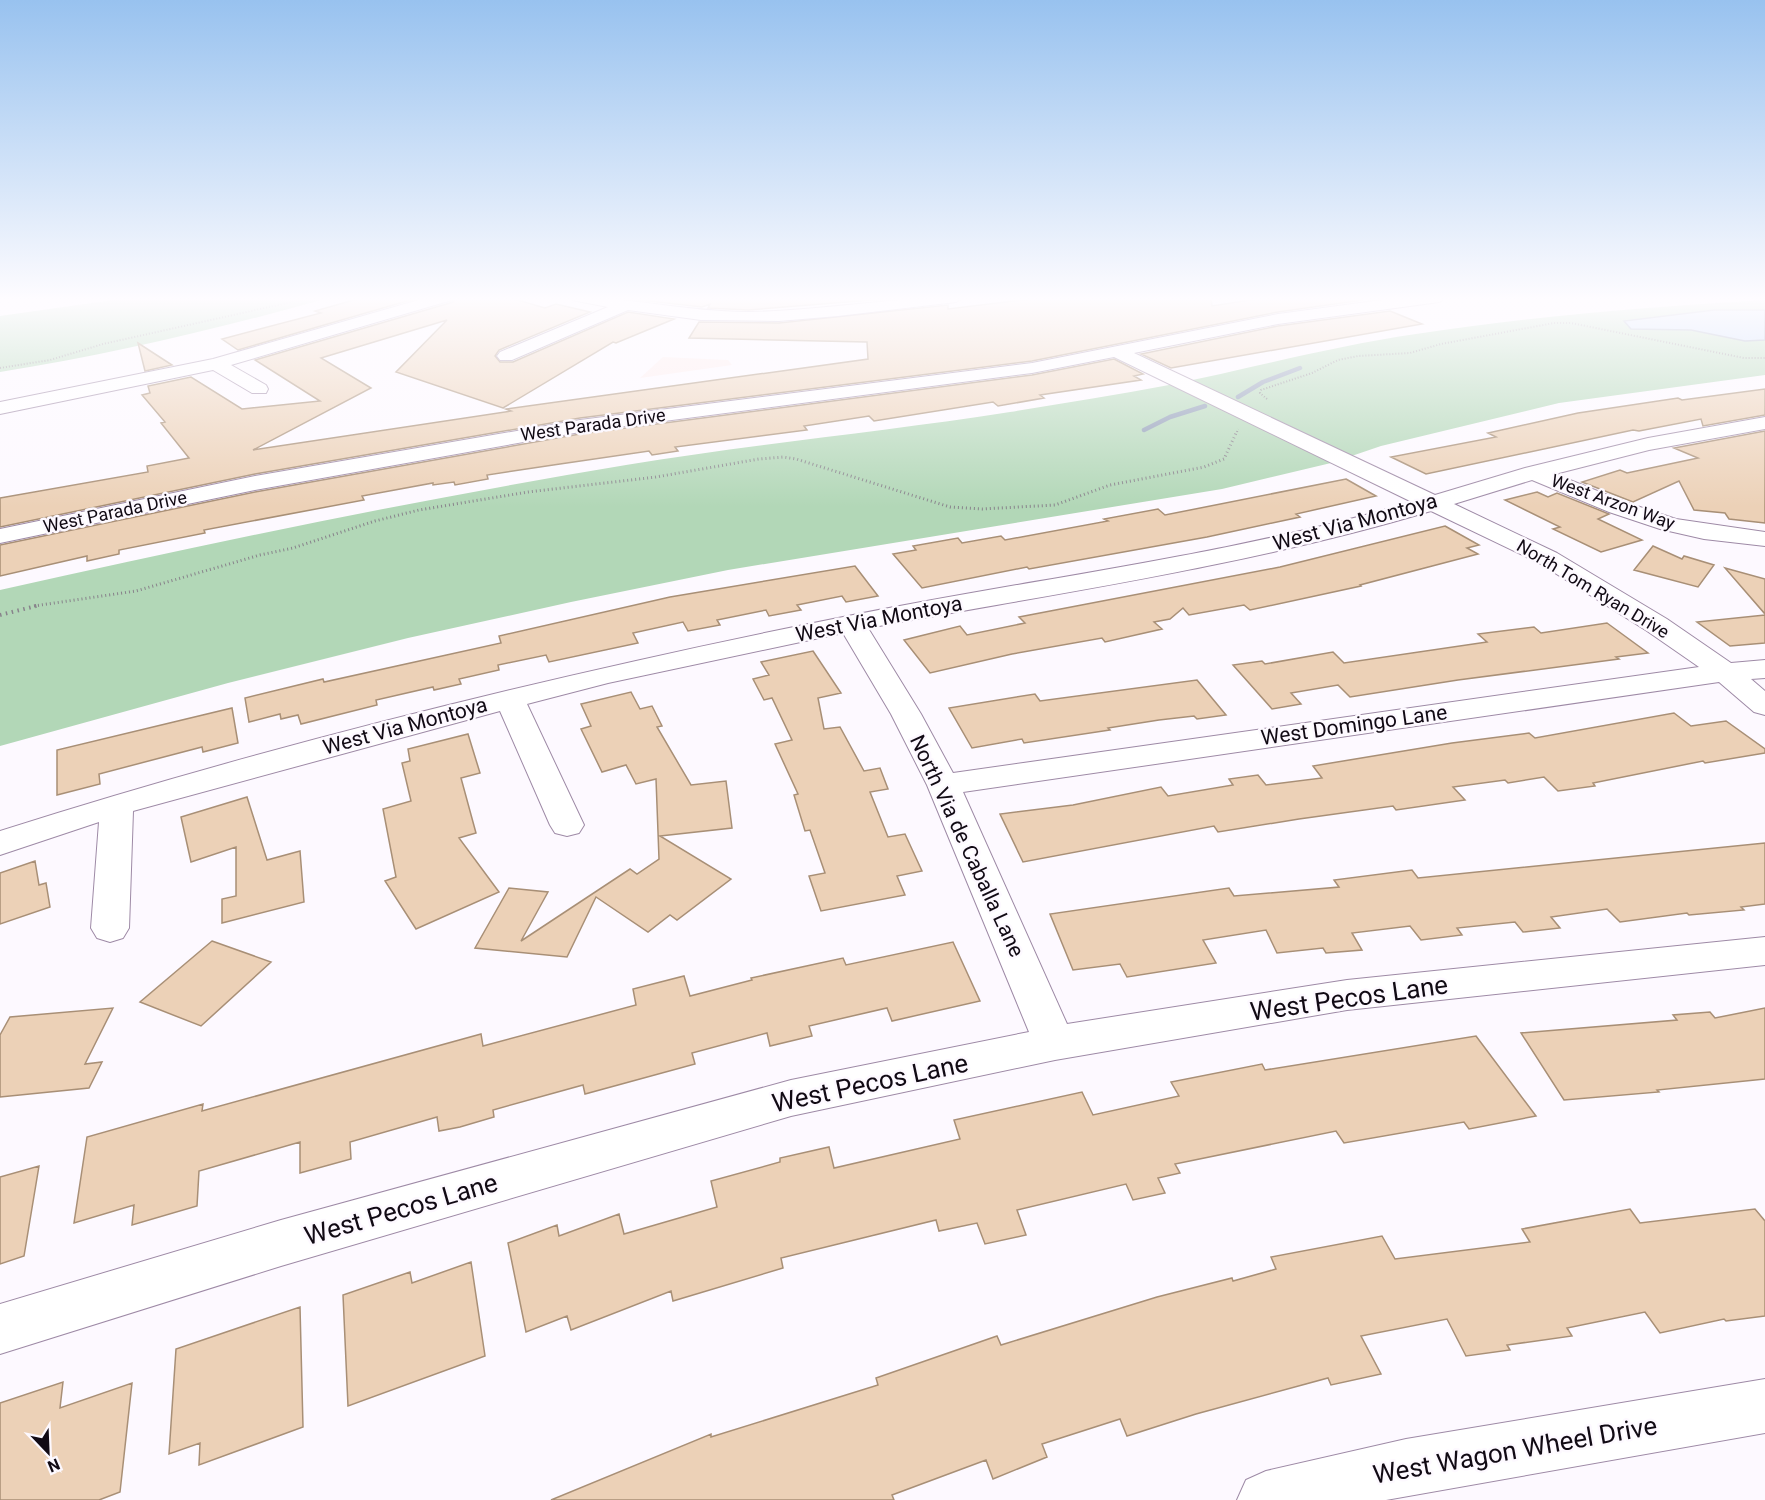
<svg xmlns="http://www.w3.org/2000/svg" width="1765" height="1500" viewBox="0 0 1765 1500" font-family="Roboto,sans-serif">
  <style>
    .industrial { fill: #fdecec }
    .green { fill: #b2d7b7 }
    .water { fill: #c0d8f9; stroke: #8c9ab4; stroke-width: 1.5 }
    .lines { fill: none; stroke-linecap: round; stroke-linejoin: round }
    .stream { stroke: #8c9ab4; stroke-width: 4.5 }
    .building { fill: #ecd1b7; stroke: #a88f76; stroke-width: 1.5 }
    .minor-casing { stroke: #9e8aa6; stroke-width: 2 }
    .path-far2 { stroke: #88838b; stroke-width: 2; stroke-dasharray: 1 2; stroke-linecap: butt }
    .path-far1 { stroke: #88838b; stroke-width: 3; stroke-dasharray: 1 3; stroke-linecap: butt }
    .path { stroke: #88838b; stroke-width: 4; stroke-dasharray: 1.5 4.5; stroke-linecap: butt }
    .minor { fill: #fff; fill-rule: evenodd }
    .labels { text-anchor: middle; stroke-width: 5; stroke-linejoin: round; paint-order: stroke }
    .far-street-label { font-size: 18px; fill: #110a14; stroke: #fdf9ff }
    .street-label { font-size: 21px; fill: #110a14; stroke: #fdf9ff }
    .near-street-label { font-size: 26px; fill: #110a14; stroke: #fdf9ff }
  </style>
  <rect width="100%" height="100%" fill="#fdf9ff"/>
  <!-- industrial -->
  <path class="industrial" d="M663 357 728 360 732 365 640 378Z"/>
  <!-- green -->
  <path class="green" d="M134 297H332C222 328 113 354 0 372V316Z
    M1765 300V375L1559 403 1381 446 1331 463 1222 489 728 570 571 602 408 638 228 683 0 746V590C208 543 416 500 626 465 754 444 882 432 1010 412 1063 403 1116 395 1169 385 1252 368 1333 346 1416 334 1532 316 1648 307 1765 300Z"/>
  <!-- water -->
  <path class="water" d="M1714 310H1765V340L1745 341 1691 330 1631 329 1624 321Z"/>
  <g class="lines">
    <!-- stream -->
    <path class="stream" d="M1238 397 1263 382 1300 368
      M1144 430 1170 417 1205 406"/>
  </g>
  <!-- building -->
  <path class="building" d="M364 297H421L238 350 222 339 321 313 315 311Z
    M456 297H507L545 308 556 304 590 312 499 350 495 356 500 362H513L628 312 674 319 616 343 613 342 503 408 396 372 447 320 321 358 371 388 253 450 511 411 506 409 868 359 867 342 689 338 699 322 779 323 948 305V309L1046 297H1211L1212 306 1269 297H1355L1363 300 1278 312 1032 361 580 418 255 474 0 527V498L148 472 147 466 189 458 161 423 165 422 142 395 150 393 148 386 191 377 242 409 320 401 255 360 453 302Z
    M614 297H909L748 310 708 308 710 304 702 307Z
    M1390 311 1422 324 1171 368 1141 354 1278 326Z
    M138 343 172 365 145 371Z
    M1114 359 1143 374 1134 376 1141 380 1040 395 1044 398 998 406 993 402 874 421 869 416 804 426 807 430 675 447 678 451 652 455 649 451 560 464 487 475 488 479 455 485 454 482 433 485V483L362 496 364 500 204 530 205 533 119 550V554L87 561V556L0 576V545L255 492 580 434 1032 375Z
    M1765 389V415L1703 426 1701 419 1639 431 1633 430 1426 474 1391 457 1496 437 1488 433 1578 413 1678 398 1682 400Z
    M1765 431V523L1729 519 1725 513 1694 510 1679 481 1633 502 1582 482 1620 470 1627 473 1698 458 1674 448Z
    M1346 479 1376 496 1296 514 1300 517 1207 537 1029 569 1027 567 922 588 893 554 916 550 913 546 958 538 962 543 1001 536 1005 540 1108 521 1104 519 1158 509 1165 515Z
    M1537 492 1548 497 1557 493 1609 514 1598 519 1642 540 1601 552 1553 529 1560 527 1505 500Z
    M1445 526 1479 545 1467 548 1478 554 1360 585 1361 586 1250 610 1244 605 1189 615 1183 608 1170 619 1154 622 1162 629 1105 642 1102 638 1012 654 930 673 904 640 960 626 967 635 1025 623 1019 617 1280 567Z
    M1653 546 1682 559 1684 556 1714 565 1698 587 1634 570Z
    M855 566 878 596 846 602 842 596 797 605 801 610 769 616 766 610 717 620 720 625 688 631 683 622 633 633 638 643 549 662 546 655 498 665 499 670 459 679 461 684 434 690 433 687 376 700 377 705 301 724 298 715 281 719 280 714 249 722 245 698 323 679 324 682 501 643 499 636 670 597Z
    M1725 568 1765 579V614Z
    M1765 615V643L1730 646 1697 622Z
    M1607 623 1648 653 1616 657 1619 659 1458 680 1350 697 1338 685 1291 693 1301 704 1272 709 1233 665 1262 661 1265 664 1333 652 1344 663 1487 642 1478 634 1534 627 1541 633Z
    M813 651 841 693 818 698 824 729 840 727 864 771 880 768 888 789 870 792 888 837 905 834 922 871 897 876 905 895 821 911 809 876 825 873 810 830 805 831 794 795 798 794 775 744 792 740 772 698 764 700 753 679 769 675 761 662Z
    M1197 680 1226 715 1197 719 1194 716 1159 720 1108 728 1110 730 1024 743 1022 739 972 748 949 708 1035 694 1040 701Z
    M631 692 640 709 652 706 662 726 657 727 691 785 726 781 732 828 660 836 731 879 677 920 670 915 648 932 596 897 567 957 475 948 509 888 548 892 521 941 630 869 637 874 659 859 656 779 636 784 626 765 602 772 581 729 591 726 581 704Z
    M232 708 238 743 203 752 202 747 99 774 100 784 57 795V750Z
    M1674 713 1691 726 1726 721 1765 749V753L1705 763 1703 761 1593 783 1595 786 1558 791 1544 777 1508 783 1505 780 1453 787 1465 800 1396 810 1393 806 1299 819 1218 832 1214 826 1023 862 1000 814 1073 805 1161 787 1168 796 1233 785 1229 779 1258 775 1266 785 1322 778 1313 766 1452 743 1529 733 1535 738Z
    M468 734 480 773 461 778 476 833 459 838 499 892 416 929 385 881 396 877 383 809 411 801 402 763 410 761 408 749Z
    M247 797 267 860 300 851 304 902 222 923V899L236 896V847L191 862 181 817Z
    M1765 843V904L1741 907 1744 910 1689 915 1687 913 1620 922 1607 909 1551 917 1560 928 1523 932 1515 922 1457 928 1462 935 1421 940 1410 926 1352 933 1362 950 1326 953 1323 948 1277 953 1266 930 1203 940 1216 963 1127 977 1120 964 1073 970 1050 914 1229 888 1234 896 1339 887 1334 880 1412 870 1418 878Z
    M35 861 39 885 46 883 50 907 0 924V873Z
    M212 941 271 962 201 1026 140 1002Z
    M953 942 980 1001 892 1021 887 1008 809 1026 812 1036 770 1046 767 1033 692 1053 695 1064 585 1094 583 1085 493 1110 494 1117 460 1127 439 1131 437 1117 350 1142 351 1159 300 1173V1142L199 1171 197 1206 132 1225 134 1205 74 1223 87 1137 203 1104 202 1111 481 1034 483 1046 636 1005 633 989 684 976 690 996 752 980 751 978 843 958 846 965Z
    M113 1008 85 1064 102 1062 89 1088 0 1097V1035L10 1017Z
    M1765 1008V1079L1657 1090 1659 1092 1564 1100 1521 1033 1677 1020 1673 1015 1710 1012 1715 1018Z
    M1476 1036 1536 1116 1469 1129 1464 1122 1344 1143 1336 1131 1175 1164 1180 1173 1158 1178 1165 1193 1133 1200 1126 1184 1017 1210 1026 1235 985 1244 977 1223 939 1231 936 1220 781 1258 783 1268 673 1301 671 1291 571 1330 567 1316 526 1332 508 1243 557 1225 559 1236 619 1214 624 1234 717 1207 711 1181 780 1162V1158L829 1147 834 1168 960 1139 954 1120 1082 1092 1093 1115 1179 1096 1171 1082 1262 1064 1265 1070Z
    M39 1166 24 1256 0 1264V1177Z
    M1630 1209 1640 1223 1755 1209 1765 1221V1316L1726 1321 1724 1319 1660 1333 1645 1312 1567 1328 1572 1336 1507 1345 1510 1350 1466 1356 1447 1319 1361 1336 1381 1374 1331 1385 1328 1378 1196 1414 1127 1436 1120 1419 1042 1444 1047 1457 993 1479 986 1460 892 1495 894 1500H551L711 1434V1437L878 1385 876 1378 997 1336 1001 1345 1157 1297 1232 1278 1233 1281 1276 1269 1271 1257 1382 1236 1395 1259 1530 1242 1522 1229Z
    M471 1262 485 1356 348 1406 343 1295 410 1272 412 1283Z
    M300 1307 303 1427 199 1465 200 1443 169 1454 176 1349Z
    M63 1382 60 1408 132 1383 120 1492 99 1500H0V1403Z"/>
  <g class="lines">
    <defs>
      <path id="minor" d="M429 297H454L452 300 231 365 266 385 268 389 266 393H252L213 370 0 414V402L213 359Z
        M570 297C630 297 688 312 748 312 821 311 892 297 964 297L956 302 838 316 779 321 701 320 628 310 512 360H500L497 356 500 352 608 307 572 300Z
        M1404 297H1447L1439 302 1278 324 1134 353 1435 495 1525 468 1648 438 1765 417V429L1649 450 1555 474 1625 502 1676 519 1765 532V546L1704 539 1660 529 1609 512 1532 480 1454 504 1557 553 1667 619 1731 663 1765 660V678L1751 679 1765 691V715L1754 712 1719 682 963 792 1067 1024 1347 980 1765 937V965L1347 1010 1055 1060 791 1116 281 1266 0 1354V1304L281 1220 791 1080 1029 1032 927 785 891 714 843 633 608 683 527 704 584 825 579 833 567 836 555 833 550 825 500 711 133 811 129 928 123 938 110 942 97 938 91 928 99 822 0 855V831C277 743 563 673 848 616 1036 578 1228 556 1412 502L1114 357 1032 373 580 432 255 490 0 543V529L255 476 580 420 1032 363 1278 314ZM1431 511 1539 563 1647 631 1699 667 953 773 921 714 868 628C1056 593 1248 566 1431 511Z
        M1765 1379V1433L1386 1500H1237L1246 1480 1266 1471 1406 1439Z"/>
    </defs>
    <!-- minor casing -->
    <use href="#minor" class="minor-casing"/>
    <!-- path-far2 -->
    <path class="path-far2" d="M0 368 50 360 103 344 314 297
      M1267 399 1260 393 1261 390 1312 373 1338 360 1358 356 1410 353 1441 344 1554 323H1571L1744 358H1765
      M1237 432 1238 429"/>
    <!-- path-far1 -->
    <path class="path-far1" d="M34 606 136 591 260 555 293 548 375 521 419 510 528 492 656 477 759 459 783 457 796 459 950 507 982 509 1055 505 1110 485 1204 467 1224 459 1237 431"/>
    <!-- path -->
    <path class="path" d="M0 615 40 605"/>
    <!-- minor -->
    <use href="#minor" class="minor"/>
  </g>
  <!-- sky -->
  <linearGradient id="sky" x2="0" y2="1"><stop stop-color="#98c2ef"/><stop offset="0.59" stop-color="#fefcff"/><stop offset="1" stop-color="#fefcff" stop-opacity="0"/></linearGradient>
  <rect width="1765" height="507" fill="url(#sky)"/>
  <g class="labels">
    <!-- far-street labels -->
    <g class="far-street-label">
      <text transform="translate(593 425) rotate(-8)" y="6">West Parada Drive</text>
      <text transform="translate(1613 502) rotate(20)" y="6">West Arzon Way</text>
      <text transform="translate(115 512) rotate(-12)" y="6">West Parada Drive</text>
      <text transform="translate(1593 589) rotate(31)" y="6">North Tom Ryan Drive</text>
    </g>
    <!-- street labels -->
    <g class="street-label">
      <text transform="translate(1355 522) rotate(-15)" y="7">West Via Montoya</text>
      <text transform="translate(879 619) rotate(-11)" y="7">West Via Montoya</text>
      <text transform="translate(1354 725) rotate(-8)" y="7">West Domingo Lane</text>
      <text transform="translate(405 726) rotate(-15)" y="7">West Via Montoya</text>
      <text transform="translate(967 846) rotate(65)" y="7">North Via de Caballa Lane</text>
    </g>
    <!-- near-street labels -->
    <g class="near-street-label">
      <text transform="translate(1349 998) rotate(-8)" y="9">West Pecos Lane</text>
      <text transform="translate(870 1083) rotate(-12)" y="9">West Pecos Lane</text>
      <text transform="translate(401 1209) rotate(-16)" y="9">West Pecos Lane</text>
      <text transform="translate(1515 1450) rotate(-10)" y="9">West Wagon Wheel Drive</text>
    </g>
  </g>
  <!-- north arrow -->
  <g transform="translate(48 1452) rotate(157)" stroke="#fdf9ff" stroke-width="4.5" paint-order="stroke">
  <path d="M0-4.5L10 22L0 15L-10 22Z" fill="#110a14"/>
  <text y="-9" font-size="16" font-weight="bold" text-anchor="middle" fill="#110a14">N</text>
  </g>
</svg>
